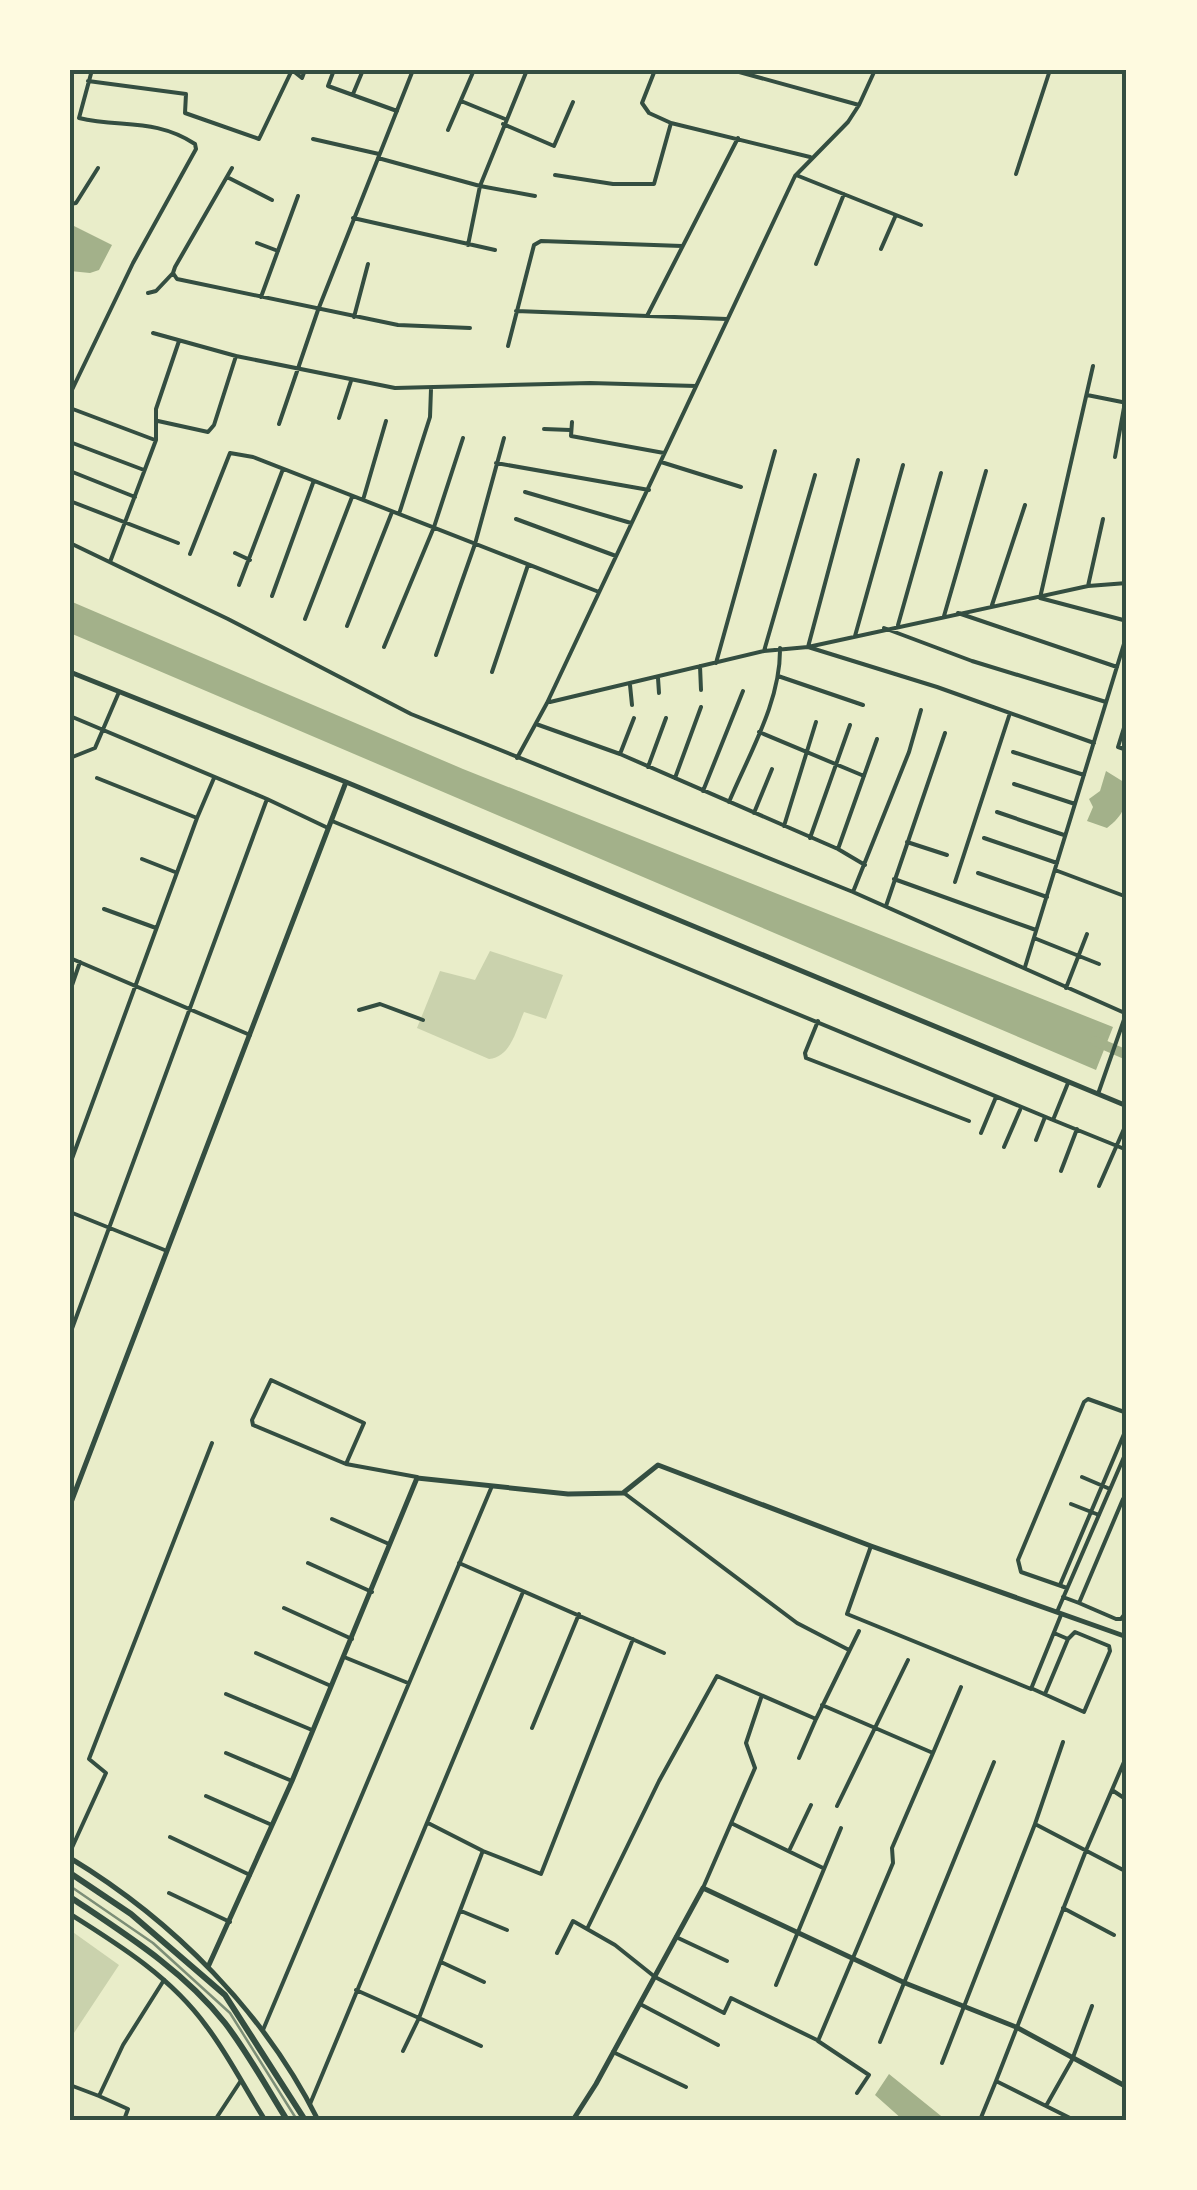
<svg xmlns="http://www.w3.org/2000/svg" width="1197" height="2190" viewBox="0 0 1197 2190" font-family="Lato,sans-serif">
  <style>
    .green { fill: #cad2ad }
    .water { fill: #a3b18a }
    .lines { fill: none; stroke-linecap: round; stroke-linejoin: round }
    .canal { stroke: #a3b18a; stroke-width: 10 }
    .minor { stroke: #344e41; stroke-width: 4 }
    .tertiary { stroke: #344e41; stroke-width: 5 }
    .primary { stroke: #344e41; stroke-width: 6 }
    .rail { stroke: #7c8e77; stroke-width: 2.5 }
    .neatline { fill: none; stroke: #344e41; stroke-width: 4 }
  </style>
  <rect width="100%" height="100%" fill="#e9edc9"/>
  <!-- green -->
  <path class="green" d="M490 951 563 975 546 1019 524 1012C516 1030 511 1057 489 1059L417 1028 440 971 475 980Z
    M70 1930 119 1965 70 2039Z"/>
  <!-- water -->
  <path class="water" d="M70 224 112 245 99 270 90 273 70 271Z
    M70 601 463 769 1113 1027 1096 1070 70 633Z
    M1106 771 1127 784C1127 805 1124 815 1107 828L1087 821 1093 807 1089 799 1100 791Z
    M889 2074 946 2120H903L875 2095Z"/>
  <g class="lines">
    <!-- canal -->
    <path class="canal" d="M1095 1041 1127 1055"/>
    <!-- minor -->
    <path class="minor" d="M334 70 328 86 397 111
      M655 70 642 103 649 113 671 123 810 157
      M732 70 859 105
      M88 81 186 94 185 113 259 139 292 70 302 78 305 70
      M353 94 363 70
      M461 101 505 119
      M503 124 554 146 573 102
      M448 130 474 70
      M313 139 379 154
      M378 158 480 186 535 196
      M232 168 175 267 173 273 177 279 398 325 470 328
      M1016 174 1050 70
      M555 175 613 184H654L671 123
      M796 175 921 225
      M227 177 272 200
      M70 204 76 203 98 168
      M353 218 495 250
      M257 243 278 251
      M468 245 480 186 527 70
      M881 249 895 217
      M816 264 844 194
      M148 293 156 291 173 273
      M261 297 298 196
      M516 311 727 319
      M647 316 738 138
      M354 317 368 264
      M153 333 236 356 395 388 590 383 696 386
      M508 346 534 245 541 241 682 246
      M1093 366 1040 598 1127 621
      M70 394 133 263 196 149 195 144C155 118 121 128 79 118L92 70
      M1087 395 1127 403
      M70 408 155 440
      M339 418 351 381
      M158 421 208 432 214 425 236 356
      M572 422 571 436 664 453
      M279 424 318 310 413 70
      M544 429 570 430
      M70 442 144 470
      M1115 457 1125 402
      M858 460 808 647 937 687 1094 743
      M661 462 741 487
      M496 463 649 490
      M70 471 135 497
      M525 492 631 523
      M363 500 386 421
      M70 501 178 543
      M399 514 430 417 431 389
      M516 519 616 556
      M70 543 228 619 411 714 853 892 1127 1014
      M235 553 250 560
      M190 554 230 453 253 457 599 592
      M110 562 156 440V409L179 341
      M239 585 283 469
      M1088 586 1103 519
      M272 596 313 483
      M992 605 1025 505
      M958 613 1117 667
      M944 616 986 471
      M305 619 352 497
      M898 625 941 473
      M347 626 392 512
      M884 628 972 661 1106 702
      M855 636 903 465
      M384 647 434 527 463 438
      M764 651 815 475
      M436 655 475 544 504 438
      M716 663 775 451
      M700 666 701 690
      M492 672 528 565
      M778 676 863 705
      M658 678 659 693
      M630 685 632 705
      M550 702 764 651 808 647 1088 586 1127 583
      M70 716 267 799 70 1334
      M1127 718 1118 747 1127 750
      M536 724 620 754 838 849 865 865
      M759 732 864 776
      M1013 752 1084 775
      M620 754 634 718
      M70 758 95 748 119 692
      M517 758 547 703 795 176 848 122 859 105 875 70
      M648 767 666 718
      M97 778 197 818
      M675 778 701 707
      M1014 784 1075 804
      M703 791 743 691
      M267 799 328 828
      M729 802C749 754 781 701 780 648
      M997 812 1064 835
      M754 813 772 769
      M332 821 1053 1120 1068 1083
      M784 826 816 722
      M810 838 850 725
      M984 838 1057 863
      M907 842 947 855
      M838 849 877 739
      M142 859 175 872
      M1055 870 1127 897
      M978 873 1047 897
      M894 879 1036 930
      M955 882 1009 716
      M853 892 909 752 921 710
      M886 906 945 733
      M104 909 156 928
      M1034 938 1099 964
      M70 958 250 1035
      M1025 967 1127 634
      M1066 988 1087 934
      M70 991 80 962
      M359 1010 380 1004 423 1020
      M818 1021 805 1053 806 1058 969 1121
      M1098 1094 1127 1011
      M1053 1120 1127 1150
      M981 1133 996 1097
      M1036 1140 1045 1117
      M1004 1147 1020 1110
      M70 1164 197 818 214 778
      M1061 1171 1077 1129
      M1099 1186 1127 1122
      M70 1212 167 1251
      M346 1464 364 1423 271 1380 252 1420 253 1425 346 1464 417 1477
      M1082 1477 1110 1489
      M624 1493 797 1623 849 1650
      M1127 1500 1123 1499 1079 1603 1116 1619H1121L1127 1611
      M1071 1504 1099 1515
      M332 1519 389 1544
      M871 1546 847 1614 1031 1689 1061 1615
      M308 1563 372 1592
      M459 1563 664 1653
      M1060 1585 1127 1427
      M1067 1588 1021 1572 1018 1560 1084 1402 1088 1399 1127 1413
      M1063 1597 1079 1603
      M284 1608 352 1639
      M1057 1612 1127 1450
      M256 1653 331 1686
      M344 1657 408 1683
      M1033 1689 1084 1712 1110 1651 1109 1646 1075 1632 1068 1639 1054 1633
      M226 1694 312 1730
      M1045 1694 1068 1639
      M822 1705 933 1753 892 1848 893 1863 818 2041 869 2075 857 2093
      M532 1728 579 1614
      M1063 1742 1035 1824 1127 1872
      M226 1753 292 1781
      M933 1753 961 1687
      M799 1758 816 1719
      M1112 1790 1127 1800
      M206 1796 272 1825
      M837 1806 908 1660
      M428 1823 483 1851 541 1874 633 1639
      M733 1824 823 1868
      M170 1837 250 1875
      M789 1851 811 1805
      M70 1852 106 1773 89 1759 212 1443
      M703 1888 755 1768 746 1743 761 1698
      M169 1893 230 1922
      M1063 1908 1114 1935
      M461 1911 507 1930
      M587 1929 659 1781 717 1676 816 1719 859 1631
      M676 1937 727 1961
      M557 1953 573 1921 615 1945 655 1977 724 2013 731 1998 817 2040
      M441 1962 484 1982
      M776 1985 841 1828
      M356 1990 419 2018 482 1853
      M640 2004 718 2045
      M263 2030 492 1486
      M880 2042 994 1762
      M403 2051 419 2018 481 2046
      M613 2052 686 2087
      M942 2063 1035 1824
      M996 2081 1087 1848 1127 1755
      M70 2085 99 2096 123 2045 164 1980
      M99 2096 128 2109 124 2120
      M310 2104 523 1592
      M1046 2106 1072 2060 1092 2006
      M215 2120 240 2082
      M980 2120 996 2081 1074 2120"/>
    <!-- tertiary -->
    <path class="tertiary" d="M70 672 346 782 1127 1106
      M70 1505 346 782
      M70 1858C174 1921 264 2012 318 2120
      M70 1914C121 1946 172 1978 207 2027 229 2056 245 2089 265 2120
      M208 1967 292 1781 417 1478 568 1494 623 1493 658 1465 871 1546 1127 1637
      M573 2120 596 2084 703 1888 905 1983 1016 2027 1127 2087"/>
    <!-- primary -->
    <path class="primary" d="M70 1873 131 1914 225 1995 305 2120
      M70 1897C125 1934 183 1970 225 2023 248 2053 267 2088 287 2120"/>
    <!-- rail -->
    <path class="rail" d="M70 1886 153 1943 230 2013 297 2120"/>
  </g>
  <!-- border -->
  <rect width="1197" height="2190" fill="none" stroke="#fefae0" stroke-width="145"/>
  <rect x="72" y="72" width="1052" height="2046" class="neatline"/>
</svg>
